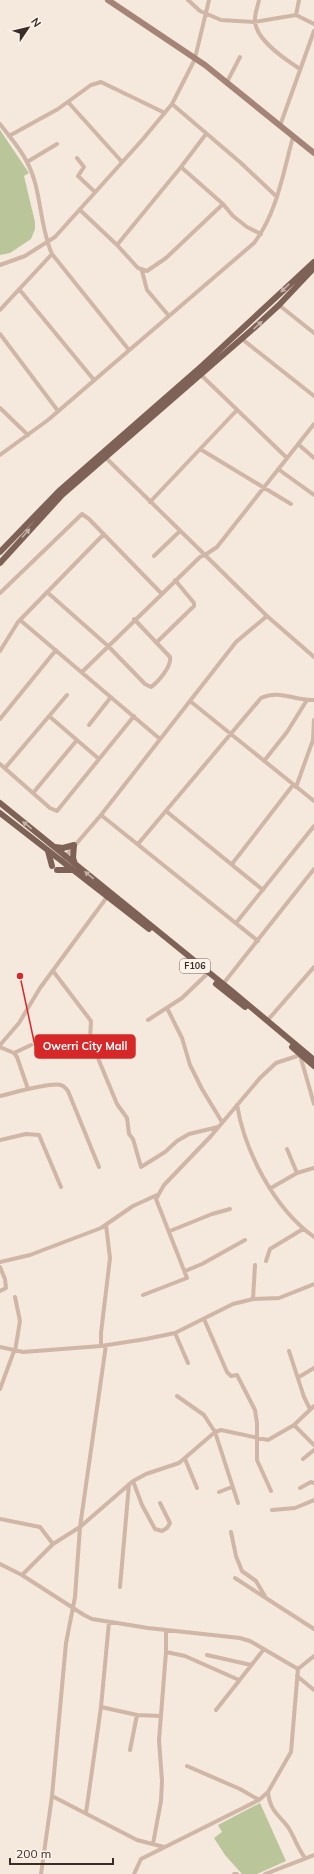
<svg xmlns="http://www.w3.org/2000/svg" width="314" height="1874" viewBox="0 0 314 1874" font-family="Mulish,sans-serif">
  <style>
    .green { fill: #bac69a }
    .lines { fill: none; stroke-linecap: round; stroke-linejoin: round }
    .minor { stroke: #cfb6a6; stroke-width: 4 }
    .secondary { stroke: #a38477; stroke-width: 6 }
    .primary { stroke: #7e6257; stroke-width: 6 }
    .oneway { fill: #c3b1a7 }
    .labels { text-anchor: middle; stroke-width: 3; stroke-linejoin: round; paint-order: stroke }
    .shield { fill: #fcf2e9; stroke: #746762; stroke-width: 1 }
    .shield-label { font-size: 9px; font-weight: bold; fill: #3a2c28 }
    .leader { fill: none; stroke: #d62828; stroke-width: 1.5 }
    .callout-dot { fill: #d62828; stroke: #fcf2e9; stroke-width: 1.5 }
    .callout { fill: #d62828; stroke: #d62828; stroke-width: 1.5 }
    .callout-label { font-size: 11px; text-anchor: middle; font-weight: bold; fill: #fff }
  </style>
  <rect width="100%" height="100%" fill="#f5e8dc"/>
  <!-- green -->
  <path class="green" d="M0 130 29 173 24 176 35 222V229L31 239 10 253 0 255Z
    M260 1803 286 1861 257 1874H242L225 1855 214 1838 222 1832 218 1825Z"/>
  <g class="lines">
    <!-- minor -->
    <path class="minor" d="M188 0 200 11 221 20 254 22 296 15 314 24
      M259 0C258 6 254 15 255 22 257 41 286 60 300 69
      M296 15 299 0
      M196 54 209 0
      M228 80 240 57
      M68 102 122 162
      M172 104 241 163 277 197
      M281 123 314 31
      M0 124C9 136 20 148 27 162 42 190 39 225 52 254L129 350
      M9 136 58 109 91 85 101 82 165 113
      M77 158 84 167 78 176 95 192
      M27 162 57 144
      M181 167 223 204 233 216 247 227 261 234
      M80 210 117 245 138 268 147 271 166 258 223 204
      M117 245 181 167 206 134
      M0 265 25 256 55 237 143 139 172 104 195 59
      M142 271 147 290 169 316
      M19 289 94 380
      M279 305 314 333
      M0 310 52 254
      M0 334 58 411
      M242 339 314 396
      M200 374 287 458
      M0 408 28 435
      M298 444 314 458
      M200 449 291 504
      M0 455 48 420 254 243C277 213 283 173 293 137
      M278 469 314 495
      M150 502 237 410
      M154 556 180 531
      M47 592 108 646 145 684 151 687C158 682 172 666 170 657L134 619
      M0 593 82 514 89 519 161 593
      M267 616 205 555 217 547 314 424
      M20 620 160 739
      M157 642 194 606V603L175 580
      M0 651 18 622 104 534
      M82 672 200 557 205 555 104 456
      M190 701 314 801
      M49 716 99 759
      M0 719 56 650
      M89 725 111 697
      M264 761 287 732 307 700
      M0 764 50 808 57 811 134 716
      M5 768 67 695
      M296 787 313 740 314 720
      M33 793 77 740
      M166 811 263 890
      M101 815 258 941
      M138 844 261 698C279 689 295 701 314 700
      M64 858 101 815 236 642 267 616 314 657
      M232 864 293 785
      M236 923 314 826
      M53 971 91 1021 90 1039 117 1104 127 1118 129 1134 133 1139 141 1167 165 1152 177 1141 189 1134 218 1127
      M223 984 314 869
      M167 1008 182 1038 190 1065 202 1089 222 1122
      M148 1020 182 998 206 975
      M267 1021 314 967
      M0 1045 19 1023 40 988 107 897
      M0 1047 14 1053 17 1057 28 1089
      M14 1053 31 1045
      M0 1096C13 1093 50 1082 61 1085 65 1086 66 1089 68 1091L99 1167
      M237 1105C245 1152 274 1208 314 1237
      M0 1140 26 1134 39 1135 61 1187
      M287 1149 297 1173
      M271 1188 297 1173 314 1168
      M170 1231 212 1214 230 1209
      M266 1261 270 1249 303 1229
      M0 1262 30 1255 101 1228 133 1206 157 1195
      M0 1267 5 1279 6 1288 0 1291
      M185 1271 202 1264 245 1240
      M143 1295 187 1278 156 1199 164 1185 211 1136 260 1078 276 1063 300 1055 314 1104
      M15 1297 20 1321 15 1351
      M253 1299 255 1265
      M204 1319 227 1372 231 1376 237 1375 255 1410 257 1423V1460L271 1491
      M175 1333 188 1363
      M101 1346V1333L110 1258 106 1225
      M0 1347 23 1352 101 1346 146 1339 175 1333 233 1304 253 1299 279 1298 314 1284
      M289 1351 304 1397 310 1409
      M299 1377 314 1368
      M0 1389 14 1351
      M177 1396 204 1415 215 1432 238 1503
      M294 1425 314 1445
      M185 1459 197 1488
      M303 1459 314 1450
      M133 1481 142 1505 155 1529 162 1531 167 1528 170 1523 160 1503
      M300 1488 311 1482 314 1483
      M219 1492 232 1487
      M272 1510 295 1508 314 1500
      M0 1519 40 1527 53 1544
      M231 1532 236 1556 242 1571 256 1581 266 1598
      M0 1564 22 1575 84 1615 92 1619 148 1628 240 1638 250 1641 298 1669
      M22 1575 53 1544 80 1527 133 1481 146 1474 179 1463 215 1432 221 1430 268 1440 294 1425 314 1406
      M235 1578 314 1629
      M120 1587 129 1484
      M166 1652 185 1656 239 1680
      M207 1655 251 1665
      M297 1676 314 1690
      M101 1707 137 1715 161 1716
      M216 1710 264 1649
      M130 1750 137 1715
      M187 1766 240 1789 259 1800
      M268 1792C270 1811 278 1814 288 1827 294 1836 298 1849 305 1858
      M52 1796 137 1840 164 1847
      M86 1813 101 1707 109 1622
      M153 1844 161 1801 162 1781 159 1740 166 1652V1630
      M41 1874 52 1796 66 1643 75 1597 80 1527 106 1345
      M134 1874 141 1859 259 1800 268 1792 291 1752 298 1669 314 1656
      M234 1874H237
      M265 1874 314 1855"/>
    <!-- secondary -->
    <path class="secondary" d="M108 0 205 65 314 153"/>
    <!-- primary -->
    <path class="primary" d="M0 552 59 491 203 365 314 262
      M0 563 62 495 254 328 279 305 314 268
      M0 803 233 992 314 1060
      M0 813 149 929
      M55 847 63 848 74 845 73 858 75 864
      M48 851 52 866
      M57 870H71
      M216 984 245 1007
      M292 1047 314 1066"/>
  </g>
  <!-- one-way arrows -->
  <defs><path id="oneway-solid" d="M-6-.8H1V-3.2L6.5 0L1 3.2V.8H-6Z"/></defs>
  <g class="oneway">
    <use href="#oneway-solid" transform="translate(285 288) rotate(137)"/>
    <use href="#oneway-solid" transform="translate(258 325) rotate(-42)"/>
    <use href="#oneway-solid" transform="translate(26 533) rotate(-48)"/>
    <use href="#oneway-solid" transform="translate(27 825) rotate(-141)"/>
    <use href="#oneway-solid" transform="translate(89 875) rotate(-141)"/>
  </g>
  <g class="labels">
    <!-- shield labels -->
    <rect class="shield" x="180" y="959" width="30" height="14" rx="3"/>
    <g class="shield-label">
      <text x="195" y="969">F106</text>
    </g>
  </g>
  <!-- callouts -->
  <path class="leader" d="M20 976L35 1046"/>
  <circle class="callout-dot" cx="20" cy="976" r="4"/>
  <rect class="callout" x="35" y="1035" width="100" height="23" rx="4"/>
  <g class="callout-label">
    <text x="85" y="1050">Owerri City Mall</text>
  </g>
  <!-- north arrow -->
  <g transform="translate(28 28) rotate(55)" stroke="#fcf2e9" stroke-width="3" paint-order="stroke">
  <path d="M0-3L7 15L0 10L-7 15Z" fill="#3a2c28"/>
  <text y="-6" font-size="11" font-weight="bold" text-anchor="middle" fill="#3a2c28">N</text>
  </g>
  <!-- scale -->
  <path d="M10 1858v6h103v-6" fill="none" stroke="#3a2c28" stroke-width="2"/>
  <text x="16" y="1858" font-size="12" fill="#3a2c28" stroke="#fcf2e9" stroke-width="3" paint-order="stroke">200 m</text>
</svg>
